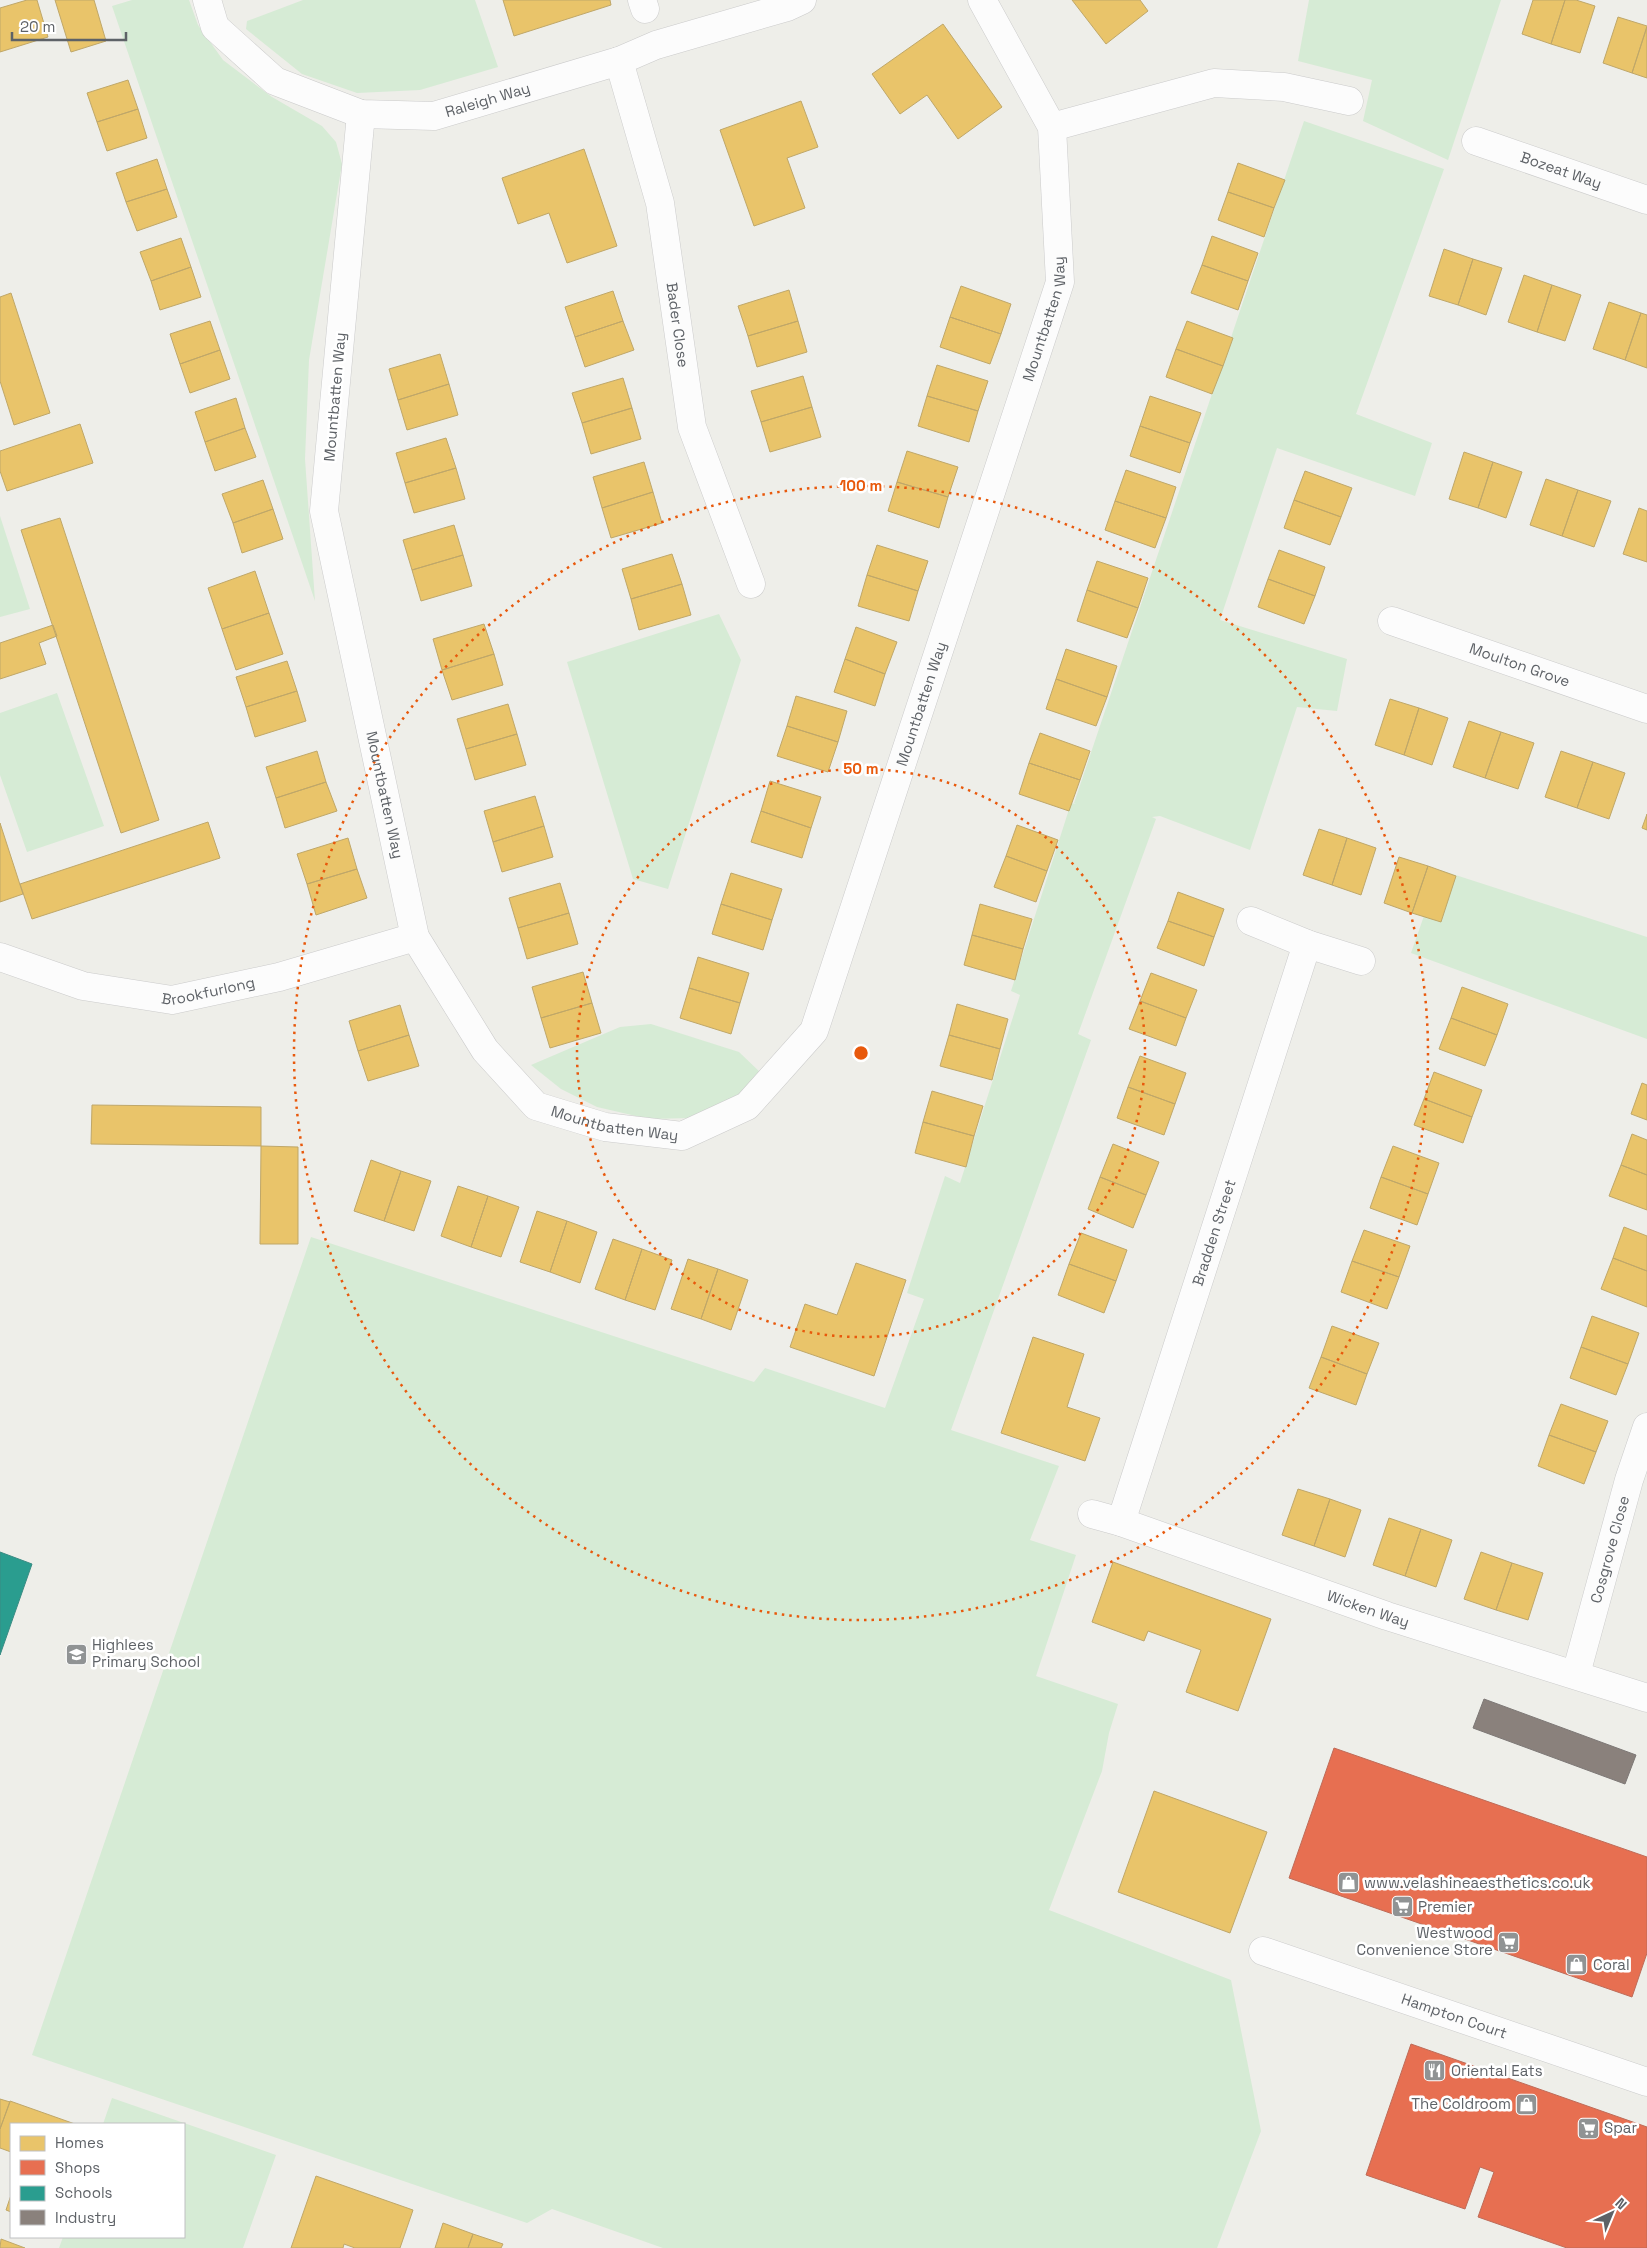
<svg xmlns="http://www.w3.org/2000/svg" width="1647" height="2248" viewBox="0 0 1647 2248" font-family="'Space Grotesk',sans-serif">
  <style>
    .green { fill: #d6ebd5 }
    .homes { fill: #e9c46a; stroke: #bfa769 }
    .shops { fill: #e76f51; stroke: #be6b58 }
    .schools { fill: #2a9d8f; stroke: #3a8b83 }
    .industry { fill: #8a817c; stroke: #7d7876 }
    .lines { fill: none; stroke-linecap: round; stroke-linejoin: round }
    .minor-casing { stroke: #cbcbcb; stroke-width: 29 }
    .minor { stroke: #fcfcfc; stroke-width: 28 }
    .ring { fill: none; stroke: #e8590c; stroke-width: 2.5; stroke-dasharray: 2.5 5 }
    .labels { text-anchor: middle; stroke-width: 5; stroke-linejoin: round; paint-order: stroke }
    .street-label { font-size: 15px; fill: #5e6267; stroke: #fff }
    .poi-label { font-size: 15px; fill: #5e6267; stroke: #fff; text-anchor: start }
    .centre { fill: #e8590c; stroke: #fff; stroke-width: 2.5 }
    .ring-label { font-size: 15px; text-anchor: middle; font-weight: bold; fill: #e8590c; stroke: #fff; stroke-width: 5; stroke-linejoin: round; paint-order: stroke }
  </style>
  <rect width="100%" height="100%" fill="#eeeee9"/>
  <!-- green -->
  <path class="green" d="M132 0H189L198 25 223 60 272 97 322 126 336 142 342 164 309 360 305 459 315 601 112 6Z
    M303 0H475L498 67 420 90 357 93 302 74 246 29 247 21Z
    M1309 0H1501L1448 160 1363 121 1372 80 1298 61Z
    M1304 121 1444 169 1356 414 1432 443 1415 496 1277 448 1220 620 1347 659 1337 711 1297 707 1250 850 1160 816 1152 817 1156 819 1078 1034 1091 1040 951 1430 1059 1466 1030 1540 1076 1555 1036 1676 1118 1704 1109 1733 1102 1771 1049 1910 1231 1980 1261 2131 1217 2248H663L552 2209 527 2223 32 2055 311 1237 754 1382 765 1368 885 1408 924 1299 907 1293 945 1176 960 1183 1020 995 1011 991 1071 803 1076 804 1074 803Z
    M0 516 30 609 0 617Z
    M719 614 741 660 668 889 633 879 567 662Z
    M57 693 104 826 27 852 0 775V713Z
    M1440 870 1647 937V1039L1411 953Z
    M651 1024 739 1052 762 1074 739 1096 691 1118 649 1119 597 1107 561 1089 531 1065 620 1027Z
    M112 2098 276 2155 243 2248H59L63 2237H184V2124H103Z"/>
  <!-- homes -->
  <path class="homes" d="M27 0H37L48 37 0 52V8Z
    M55 0H94L106 41 71 52Z
    M503 0H610L611 5 514 36Z
    M1072 0H1140L1148 11 1106 44Z
    M1533 0H1565L1551 44 1522 34Z
    M1565 0H1576L1595 6 1580 53 1551 44Z
    M1618 17 1647 26 1632 73 1603 63Z
    M943 24 1002 107 958 139 927 95 900 114 872 74Z
    M1647 27V78L1632 73Z
    M128 80 138 109 97 122 87 93Z
    M801 101 818 147 787 158 805 208 754 226 720 130Z
    M138 109 147 138 107 151 97 122Z
    M584 149 617 246 567 263 549 213 518 224 502 178Z
    M157 159 167 189 126 202 116 173Z
    M1238 163 1285 180 1274 208 1228 192Z
    M167 189 177 217 137 231 126 202Z
    M1228 192 1274 208 1264 237 1218 220Z
    M1212 236 1258 253 1248 281 1202 265Z
    M181 238 191 267 151 281 140 252Z
    M1444 249 1473 259 1458 305 1429 296Z
    M1473 259 1502 268 1486 315 1458 305Z
    M1202 265 1248 281 1238 310 1191 293Z
    M191 267 201 297 160 310 151 281Z
    M1524 275 1552 285 1537 332 1508 322Z
    M1552 285 1581 295 1565 341 1537 332Z
    M961 286 1011 304 1001 334 950 317Z
    M789 290 798 321 748 336 738 306Z
    M613 291 623 321 575 337 565 307Z
    M11 293 50 413 14 425 0 381V297Z
    M1609 302 1641 313 1625 360 1593 349Z
    M1641 313 1647 315V368L1625 360Z
    M950 317 1001 334 990 364 940 347Z
    M210 321 220 350 180 364 170 334Z
    M623 321 634 350 585 367 575 337Z
    M798 321 807 352 757 367 748 336Z
    M1187 321 1233 338 1223 366 1176 349Z
    M1176 349 1223 366 1212 394 1166 377Z
    M220 350 230 379 190 393 180 364Z
    M440 354 449 384 398 400 389 369Z
    M937 365 988 381 978 411 927 396Z
    M803 376 812 407 761 422 751 391Z
    M623 378 632 408 582 423 572 393Z
    M449 384 458 415 407 430 398 400Z
    M927 396 978 411 969 442 918 426Z
    M1150 396 1201 413 1190 443 1140 426Z
    M236 398 245 428 205 442 195 412Z
    M812 407 821 437 770 452 761 422Z
    M632 408 641 439 591 454 582 423Z
    M80 424 93 463 7 491 0 471V451Z
    M1140 426 1190 443 1180 473 1130 456Z
    M245 428 256 457 215 471 205 442Z
    M446 438 456 468 405 483 396 453Z
    M907 451 958 467 948 497 897 482Z
    M1464 452 1493 462 1478 508 1449 499Z
    M644 462 653 492 602 508 593 477Z
    M1493 462 1522 472 1506 518 1478 508Z
    M456 468 465 499 414 513 405 483Z
    M1126 470 1176 487 1166 518 1115 501Z
    M1305 471 1352 488 1341 517 1294 500Z
    M1546 479 1578 490 1562 536 1530 525Z
    M263 480 273 509 233 523 222 494Z
    M897 482 948 497 939 528 888 511Z
    M1578 490 1611 501 1594 547 1562 536Z
    M653 492 662 523 611 538 602 508Z
    M1294 500 1341 517 1330 545 1284 528Z
    M1115 501 1166 518 1155 548 1105 530Z
    M1639 508 1647 511V562L1623 554Z
    M273 509 283 539 242 553 233 523Z
    M60 518 159 820 121 833 21 530Z
    M454 525 463 555 412 570 403 540Z
    M877 545 928 561 918 591 867 575Z
    M1279 550 1325 567 1315 596 1268 579Z
    M672 554 682 584 631 599 622 569Z
    M463 555 472 586 421 601 412 570Z
    M1097 561 1148 578 1138 608 1087 590Z
    M255 571 269 613 222 629 208 588Z
    M867 575 918 591 909 621 858 606Z
    M1268 579 1315 596 1304 624 1258 607Z
    M682 584 691 615 639 630 631 599Z
    M1087 590 1138 608 1127 638 1077 621Z
    M269 613 283 654 236 670 222 629Z
    M484 624 494 654 442 670 433 639Z
    M53 625 57 636 39 643 46 664 0 679V643Z
    M856 627 897 642 885 674 845 659Z
    M1066 649 1117 666 1107 697 1056 679Z
    M494 654 503 685 452 700 442 670Z
    M845 659 885 674 875 706 834 692Z
    M287 661 297 691 246 707 236 677Z
    M1056 679 1107 697 1096 726 1046 709Z
    M297 691 306 721 255 737 246 707Z
    M796 696 847 711 838 742 787 726Z
    M1390 699 1419 708 1404 755 1375 745Z
    M508 704 517 734 466 749 457 719Z
    M1419 708 1448 718 1432 765 1404 755Z
    M1469 721 1501 732 1485 778 1453 767Z
    M787 726 838 742 828 772 777 756Z
    M1501 732 1534 743 1518 789 1485 778Z
    M1040 733 1090 751 1080 780 1029 763Z
    M517 734 526 765 475 780 466 749Z
    M317 751 326 782 276 798 266 767Z
    M1561 751 1593 762 1577 808 1545 797Z
    M1593 762 1625 773 1609 819 1577 808Z
    M1029 763 1080 780 1069 811 1019 794Z
    M770 781 821 797 811 828 761 811Z
    M326 782 337 811 285 828 276 798Z
    M535 796 544 826 493 842 484 811Z
    M761 811 811 828 802 858 751 842Z
    M1647 814V830L1642 828Z
    M208 822 220 858 32 919 20 884Z
    M0 823 23 894 0 902Z
    M1017 825 1058 840 1047 871 1006 856Z
    M544 826 553 857 502 872 493 842Z
    M1319 829 1347 838 1332 885 1303 875Z
    M348 838 357 869 307 884 297 854Z
    M1347 838 1376 848 1361 895 1332 885Z
    M1006 856 1047 871 1036 902 994 887Z
    M1399 857 1428 866 1412 913 1384 903Z
    M1428 866 1456 876 1441 922 1412 913Z
    M357 869 367 898 316 915 307 884Z
    M731 873 782 889 772 920 721 904Z
    M560 883 569 913 518 928 509 898Z
    M1178 892 1224 909 1214 937 1168 921Z
    M721 904 772 920 763 950 712 934Z
    M980 904 1032 919 1023 949 972 935Z
    M569 913 578 944 527 959 518 928Z
    M1168 921 1214 937 1204 966 1157 948Z
    M972 935 1023 949 1015 980 964 965Z
    M698 957 749 973 740 1003 689 988Z
    M583 972 592 1003 541 1018 532 987Z
    M1151 973 1197 990 1186 1018 1140 1001Z
    M1462 987 1508 1004 1497 1035 1451 1018Z
    M689 988 740 1003 731 1034 680 1018Z
    M1140 1001 1186 1018 1176 1046 1129 1029Z
    M592 1003 601 1033 550 1048 541 1018Z
    M957 1004 1008 1019 1000 1049 949 1035Z
    M400 1005 409 1035 358 1051 349 1021Z
    M1451 1018 1497 1035 1485 1066 1439 1049Z
    M409 1035 419 1066 368 1081 358 1051Z
    M949 1035 1000 1049 992 1080 940 1066Z
    M1140 1056 1186 1073 1175 1104 1128 1087Z
    M1434 1072 1482 1090 1472 1117 1424 1099Z
    M1642 1083 1647 1085V1120L1631 1114Z
    M1128 1087 1175 1104 1164 1135 1117 1118Z
    M932 1091 983 1106 974 1136 923 1122Z
    M1424 1099 1472 1117 1463 1143 1414 1125Z
    M92 1105 261 1107V1146L91 1144Z
    M923 1122 974 1136 966 1167 915 1153Z
    M1632 1134 1647 1140V1175L1621 1165Z
    M1113 1144 1159 1162 1146 1195 1100 1177Z
    M261 1146 298 1147V1244H260Z
    M1393 1146 1439 1163 1428 1194 1381 1177Z
    M371 1160 401 1171 384 1221 354 1211Z
    M1621 1165 1647 1175V1210L1609 1196Z
    M401 1171 431 1181 414 1231 384 1221Z
    M1100 1177 1146 1195 1133 1228 1088 1209Z
    M1381 1177 1428 1194 1417 1225 1370 1208Z
    M458 1186 488 1196 471 1247 441 1236Z
    M488 1196 519 1207 501 1257 471 1247Z
    M537 1211 567 1221 550 1272 520 1262Z
    M567 1221 597 1232 580 1283 550 1272Z
    M1624 1227 1647 1236V1271L1613 1258Z
    M1364 1230 1410 1246 1399 1277 1352 1261Z
    M1081 1233 1127 1250 1116 1281 1069 1264Z
    M613 1239 642 1249 625 1300 595 1289Z
    M642 1249 672 1260 655 1310 625 1300Z
    M1613 1258 1647 1271V1307L1601 1289Z
    M688 1259 718 1269 701 1319 671 1309Z
    M1352 1261 1399 1277 1387 1309 1341 1292Z
    M856 1263 906 1280 874 1376 790 1347 805 1304 837 1315Z
    M1069 1264 1116 1281 1104 1313 1058 1295Z
    M718 1269 748 1280 731 1330 701 1319Z
    M1592 1316 1639 1333 1628 1364 1581 1347Z
    M1332 1326 1379 1343 1367 1374 1321 1357Z
    M1033 1337 1084 1354 1067 1407 1100 1418 1085 1461 1001 1433Z
    M1581 1347 1628 1364 1616 1395 1570 1378Z
    M1321 1357 1367 1374 1356 1405 1309 1388Z
    M1561 1404 1608 1421 1596 1452 1549 1435Z
    M1549 1435 1596 1452 1584 1484 1538 1466Z
    M1298 1489 1330 1499 1314 1546 1282 1535Z
    M1330 1499 1361 1510 1345 1557 1314 1546Z
    M1389 1518 1421 1529 1405 1576 1373 1565Z
    M1421 1529 1452 1540 1436 1587 1405 1576Z
    M1481 1552 1512 1563 1496 1610 1464 1599Z
    M1113 1562 1271 1619 1238 1711 1186 1692 1201 1650 1148 1631 1144 1641 1092 1622Z
    M1512 1563 1543 1573 1528 1620 1496 1610Z
    M1154 1791 1267 1832 1230 1933 1118 1892Z
    M0 2099 10 2102 0 2129Z
    M10 2101 75 2124H11V2152L0 2148V2129Z
    M316 2176 413 2210 400 2248H355L344 2244 343 2248H291Z
    M11 2195V2212L6 2210Z
    M443 2223 473 2234 468 2248H435Z
    M473 2234 503 2244 501 2248H468Z
    M1 2239 25 2248H0Z"/>
  <!-- shops -->
  <path class="shops" d="M1334 1748 1647 1857V1953L1632 1997 1289 1878Z
    M1411 2044 1647 2127V2248H1567L1478 2217 1494 2172 1480 2167 1465 2209 1366 2175Z"/>
  <!-- schools -->
  <path class="schools" d="M0 1552 32 1564 0 1655Z"/>
  <!-- industry -->
  <path class="industry" d="M1484 1699 1636 1755 1625 1784 1473 1728Z"/>
  <g class="lines">
    <defs>
      <g id="minor">
        <path id="s1" d="M207 0 215 27 275 81 361 114 434 116 619 61 656 45 787 7 802 0"/>
        <path d="M642 0 645 9"/>
        <path id="s2" d="M619 61 660 203 692 427 751 584"/>
        <path id="s3" d="M361 114 324 511 415 937 485 1050 536 1106 605 1127 682 1136 747 1106 814 1031 1060 282 1052 127 982 0"/>
        <path d="M1052 127 1214 83 1284 87 1349 101"/>
        <path id="s4" d="M1476 141 1647 200"/>
        <path id="s5" d="M1392 621 1647 709"/>
        <path d="M1251 921 1307 944 1361 961"/>
        <path id="s6" d="M0 957 83 986 172 1000 279 977 415 937"/>
        <path id="s7" d="M1092 1514 1121 1522 1387 1616 1647 1698"/>
        <path id="s8" d="M1121 1522 1307 944"/>
        <path id="s9" d="M1576 1674 1629 1480 1647 1427"/>
        <path id="s10" d="M1263 1951 1647 2082"/>
      </g>
    </defs>
    <!-- minor casing -->
    <use href="#minor" class="minor-casing"/>
    <!-- minor -->
    <use href="#minor" class="minor"/>
  </g>
  <!-- distance rings -->
  <g class="ring">
    <circle cx="861" cy="1053" r="284"/>
    <circle cx="861" cy="1053" r="567"/>
  </g>
  <!-- icons -->
  <defs>
    <symbol id="school-square" viewBox="-11 -11 22 22"><rect x="-9" y="-9" width="18" height="18" rx="4" fill="#909394" stroke="#fff"/><path d="M0-5L7-2L0 1L-7-2ZM-4 1L0 2.5L4 1V4Q0 6-4 4Z" fill="#fff"/></symbol>
    <symbol id="shop-square" viewBox="-11 -11 22 22"><rect x="-9" y="-9" width="18" height="18" rx="4" fill="#909394" stroke="#fff"/><path d="M-5-2.5h2.3a2.7 3.5 0 0 1 5.4 0H5L5.5 6h-11ZM-1.5-2.5h3a1.5 2.3 0 0 0-3 0Z" fill="#fff"/></symbol>
    <symbol id="supermarket-square" viewBox="-11 -11 22 22"><rect x="-9" y="-9" width="18" height="18" rx="4" fill="#909394" stroke="#fff"/><path d="M-6-5.5h2.5l.6 2H6L4.5 2H-2.5L-4.4-4H-6ZM-1.5 3.2a1.3 1.3 0 1 0 .1 0ZM3 3.2a1.3 1.3 0 1 0 .1 0Z" fill="#fff"/></symbol>
    <symbol id="restaurant-square" viewBox="-11 -11 22 22"><rect x="-9" y="-9" width="18" height="18" rx="4" fill="#909394" stroke="#fff"/><path d="M-5-6h1v4h1v-4h1v4h1v-4h1v5L-1.5 .5V6h-2V.5L-5-1ZM5-6V6H3V1.5H1.5Q1.5-4 5-6Z" fill="#fff"/></symbol>
  </defs>
  <g fill-rule="evenodd">
    <use href="#school-square" x="64" y="1642" width="25" height="25"/>
    <use href="#shop-square" x="1336" y="1870" width="25" height="25"/>
    <use href="#supermarket-square" x="1390" y="1894" width="25" height="25"/>
    <use href="#supermarket-square" x="1496" y="1930" width="25" height="25"/>
    <use href="#shop-square" x="1564" y="1952" width="25" height="25"/>
    <use href="#restaurant-square" x="1422" y="2058" width="25" height="25"/>
    <use href="#shop-square" x="1514" y="2092" width="25" height="25"/>
    <use href="#supermarket-square" x="1576" y="2116" width="25" height="25"/>
  </g>
  <g class="labels">
    <!-- street labels -->
    <g class="street-label">
      <text dy="5" stroke="none"><textPath href="#s1" startOffset="330">Raleigh Way</textPath></text>
      <text dy="5" stroke="none"><textPath href="#s4" startOffset="90">Bozeat Way</textPath></text>
      <text dy="5" stroke="none"><textPath href="#s3" startOffset="2114">Mountbatten Way</textPath></text>
      <text dy="5" stroke="none"><textPath href="#s2" startOffset="271">Bader Close</textPath></text>
      <text transform="translate(335 397) rotate(-85)" y="5">Mountbatten Way</text>
      <text dy="5" stroke="none"><textPath href="#s5" startOffset="135">Moulton Grove</textPath></text>
      <text dy="5" stroke="none"><textPath href="#s3" startOffset="1709">Mountbatten Way</textPath></text>
      <text dy="5" stroke="none"><textPath href="#s3" startOffset="689">Mountbatten Way</textPath></text>
      <text dy="5" stroke="none"><textPath href="#s6" startOffset="215">Brookfurlong</textPath></text>
      <text dy="5" stroke="none"><textPath href="#s3" startOffset="1124">Mountbatten Way</textPath></text>
      <text dy="5" stroke="none"><textPath href="#s8" startOffset="304">Bradden Street</textPath></text>
      <text dy="5" stroke="none"><textPath href="#s9" startOffset="129">Cosgrove Close</textPath></text>
      <text dy="5" stroke="none"><textPath href="#s7" startOffset="292">Wicken Way</textPath></text>
      <text dy="5" stroke="none"><textPath href="#s10" startOffset="202">Hampton Court</textPath></text>
    </g>
    <!-- poi labels -->
    <g class="poi-label">
      <text x="92" y="1650">Highlees<tspan x="92" dy="17">Primary School</tspan></text>
      <text x="1364" y="1888">www.velashineaesthetics.co.uk</text>
      <text x="1418" y="1912">Premier</text>
      <text x="1493" y="1938" text-anchor="end">Westwood<tspan x="1493" dy="17">Convenience Store</tspan></text>
      <text x="1593" y="1970">Coral</text>
      <text x="1451" y="2076">Oriental Eats</text>
      <text x="1511" y="2109" text-anchor="end">The Coldroom</text>
      <text x="1604" y="2133">Spar</text>
    </g>
  </g>
  <circle cx="861" cy="1053" r="8" class="centre"/>
  <g class="ring-label">
    <text x="861" y="491">100 m</text>
    <text x="861" y="774">50 m</text>
  </g>
  <!-- legend -->
  <rect x="10" y="2123" width="175" height="115" fill="#ffffff" stroke="#bfc0c2"/>
  <rect x="20" y="2136" width="25" height="15" fill="#e9c46a" stroke="#bfc0c2"/>
  <text x="55" y="2148" font-size="15" fill="#5e6267">Homes</text>
  <rect x="20" y="2160" width="25" height="15" fill="#e76f51" stroke="#bfc0c2"/>
  <text x="55" y="2173" font-size="15" fill="#5e6267">Shops</text>
  <rect x="20" y="2186" width="25" height="15" fill="#2a9d8f" stroke="#bfc0c2"/>
  <text x="55" y="2198" font-size="15" fill="#5e6267">Schools</text>
  <rect x="20" y="2210" width="25" height="15" fill="#8a817c" stroke="#bfc0c2"/>
  <text x="55" y="2223" font-size="15" fill="#5e6267">Industry</text>
  <!-- north arrow -->
  <g transform="translate(1612 2213) rotate(44)" stroke="#ffffff" stroke-width="4" paint-order="stroke">
  <path d="M0-4L9 19L0 12L-9 19Z" fill="#5e6267"/>
  <text y="-8" font-size="14" font-weight="bold" text-anchor="middle" fill="#5e6267">N</text>
  </g>
  <!-- scale -->
  <path d="M12 32v8h114v-8" fill="none" stroke="#5e6267" stroke-width="2.5"/>
  <text x="20" y="32" font-size="15" fill="#5e6267" stroke="#ffffff" stroke-width="4" paint-order="stroke">20 m</text>
</svg>
